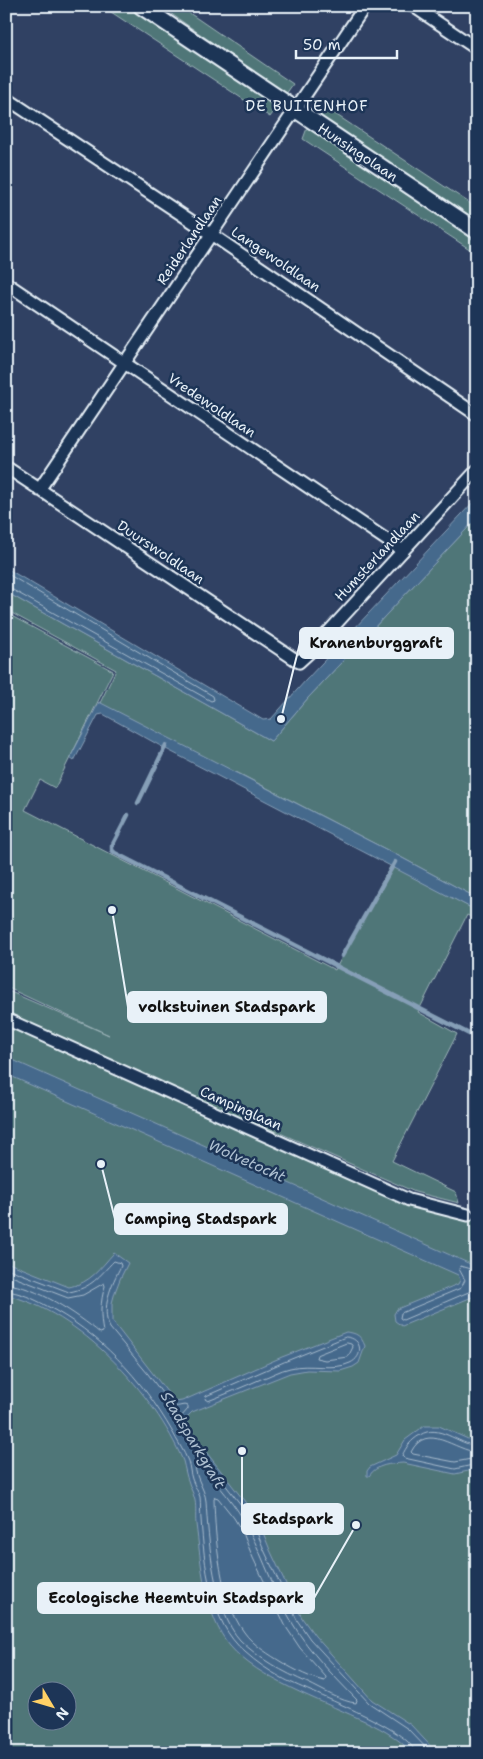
<svg xmlns="http://www.w3.org/2000/svg" width="483" height="1759" viewBox="0 0 483 1759" font-family="'Shantell Sans',sans-serif">
  <style>
    .green { fill: #507678; stroke: #9cb4b8; fill-rule: evenodd }
    .water { fill: #45698c; stroke: #869fb7 }
    .lines { fill: none; stroke-linecap: round; stroke-linejoin: round }
    .shore { stroke: #a7bbcd; stroke-width: 1 }
    .stream { stroke: #869fb7; stroke-width: 4.5 }
    .street-casing { stroke: #e8f1f8; stroke-width: 15 }
    .secondary-casing { stroke: #e8f1f8; stroke-width: 19 }
    .street { stroke: #1d3557; stroke-width: 11 }
    .secondary { stroke: #1d3557; stroke-width: 15 }
    .labels { text-anchor: middle; stroke-width: 5; stroke-linejoin: round; paint-order: stroke }
    .street-label { font-size: 14px; fill: #e8f1f8; stroke: #1d3557 }
    .neighbourhood-label { font-size: 15px; letter-spacing: 1px; fill: #e8f1f8; stroke: #1d3557 }
    .water-label { font-size: 15px; font-style: italic; fill: #afc1d2; stroke: #1d3557 }
    .leader { fill: none; stroke: #e8f1f8; stroke-width: 2 }
    .callout-dot { fill: #e8f1f8; stroke: #1d3557; stroke-width: 2 }
    .callout { fill: #e8f1f8; stroke: #e8f1f8; stroke-width: 2 }
    .callout-label { font-size: 15px; text-anchor: middle; font-weight: bold; fill: #111 }
  </style>
  <rect width="100%" height="100%" fill="#304163"/>
  <filter id="ink" filterUnits="userSpaceOnUse"><feTurbulence type="fractalNoise" baseFrequency=".02" numOctaves="2"/><feDisplacementMap in="SourceGraphic" scale="10" xChannelSelector="R" yChannelSelector="G"/><feConvolveMatrix kernelMatrix="1 2 1 2 8 2 1 2 1" color-interpolation-filters="sRGB"/></filter>
  <g filter="url(#ink)">
    <!-- green -->
    <path class="green" d="M102 6H128L277 107 270 117Z
      M160 6H179L293 84 286 94Z
      M323 106 477 208V221L319 116Z
      M307 128 477 242V254L303 139Z
      M477 518V898L391 852 236 772 232 776 99 705 116 670 6 610V592L271 741 308 698Z
      M6 613 113 671 55 788 40 780 25 810 335 970 391 865 477 911V920L467 915 418 1012 457 1034 392 1161 456 1192 459 1203 415 1192 257 1123 437 1211H477V1753H6V990L109 1035 6 987ZM38 1692H68V1722H38Z"/>
    <!-- water -->
    <path class="water" d="M477 498V518L308 698 271 741 6 592V568L263 720 271 719 306 680Z
      M99 702 391 852 477 898V911L166 749 103 714 98 715 74 761 70 758Z
      M6 1057 477 1267V1295L402 1326 395 1321 394 1314 397 1309 458 1284 460 1280 458 1275 6 1074Z
      M114 1253 128 1263 120 1279 115 1292 112 1303V1321L175 1402 182 1401 282 1357 346 1332C357 1333 361 1336 365 1346L359 1363 353 1367 340 1371 307 1370 290 1373 192 1412 185 1419 196 1439 249 1507 260 1525 270 1550 302 1618 315 1636 372 1700 411 1725 437 1753H412C398 1737 377 1726 358 1718 320 1700 258 1679 230 1646 204 1615 201 1562 196 1524 195 1515 197 1505 194 1497 193 1492 190 1488 189 1483 186 1476 185 1468 183 1461 155 1394 79 1311 6 1295V1262L69 1287C91 1283 100 1268 114 1253Z
      M424 1426H439L468 1439 477 1441V1469L455 1474 403 1463C390 1464 377 1464 369 1476H367V1471L370 1467 396 1455 405 1440Z"/>
    <g class="lines">
      <!-- shore -->
      <path class="shore" d="M6 573 213 696 214 700 211 701 11 589 6 588
        M6 1268 69 1292C92 1288 99 1276 114 1261L120 1263 121 1266C112 1283 100 1309 110 1328L148 1374 171 1405C177 1409 183 1403 188 1406V1409L181 1417V1422L192 1442 245 1510 255 1528 265 1552 297 1620 310 1639 369 1703 408 1729 431 1753
        M477 1271 460 1266 459 1269 465 1280 461 1288 401 1313 400 1318 403 1320 471 1291 477 1290
        M6 1274 68 1298 83 1295 104 1283 105 1286C100 1302 100 1316 103 1332L100 1333C77 1314 36 1286 6 1284
        M6 1291C19 1292 34 1299 45 1305 99 1332 142 1379 172 1431 177 1441 184 1451 188 1461 190 1467 190 1473 192 1479 194 1485 198 1491 200 1497 201 1504 200 1512 201 1519 204 1563 210 1623 245 1652 256 1662 269 1671 282 1678 305 1691 413 1729 415 1753
        M346 1337C363 1338 364 1357 350 1363 334 1371 309 1363 290 1368 280 1370 270 1376 261 1379 243 1387 226 1394 208 1401L205 1399 206 1396 284 1362Z
        M347 1343 351 1344 353 1347 348 1357 325 1360 316 1358 317 1355Z
        M477 1446C457 1444 439 1423 420 1435 411 1440 406 1447 402 1456L404 1458 455 1469 477 1464
        M477 1452C455 1451 427 1421 411 1452L413 1454 455 1462 477 1458
        M196 1461 199 1462C216 1483 237 1505 249 1530 265 1561 275 1594 293 1624 310 1653 334 1676 357 1700L356 1703C342 1702 321 1689 308 1683 283 1672 259 1659 240 1640 214 1612 208 1538 206 1501 205 1488 192 1474 196 1461Z
        M215 1497 218 1498 234 1518 243 1533 253 1558 286 1627 300 1648 326 1677 325 1681C312 1679 295 1670 283 1663 270 1655 253 1645 244 1632 220 1600 215 1539 214 1499Z"/>
      <!-- stream -->
      <path class="stream" d="M138 803 166 745
        M128 815 112 846V850L115 853 477 1038
        M342 956 395 862"/>
      <defs>
        <path id="street" d="M413 6 477 49
          M6 98 211 234 477 415
          M6 283 403 551
          M6 467 299 662 311 651 477 470
          M39 490 365 6
          M6 1019 409 1200 468 1215"/>
        <path id="secondary" d="M141 6 477 231"/>
      </defs>
      <!-- street casing -->
      <use href="#street" class="street-casing"/>
      <!-- secondary casing -->
      <use href="#secondary" class="secondary-casing"/>
      <!-- street -->
      <use href="#street" class="street"/>
      <!-- secondary -->
      <use href="#secondary" class="secondary"/>
    </g>
  </g>
  <g class="labels">
    <!-- street labels -->
    <g class="street-label">
      <text transform="translate(358 152) rotate(34)" y="5">Hunsingolaan</text>
      <text transform="translate(189 240) rotate(-56)" y="5">Reiderlandlaan</text>
      <text transform="translate(276 259) rotate(34)" y="5">Langewoldlaan</text>
      <text transform="translate(212 405) rotate(34)" y="5">Vredewoldlaan</text>
      <text transform="translate(161 552) rotate(34)" y="5">Duurswoldlaan</text>
      <text transform="translate(377 556) rotate(-47)" y="5">Humsterlandlaan</text>
      <text transform="translate(241 1108) rotate(24)" y="5">Campinglaan</text>
    </g>
    <!-- neighbourhood labels -->
    <g class="neighbourhood-label">
      <text x="307" y="111">DE BUITENHOF</text>
    </g>
    <!-- water labels -->
    <g class="water-label">
      <text transform="translate(247 1161) rotate(24)" y="5">Wolvetocht</text>
      <text transform="translate(193 1440) rotate(59)" y="5">Stadsparkgraft</text>
    </g>
  </g>
  <!-- callouts -->
  <path class="leader" d="M281 719L300 643M112 910L128 1007M101 1164L115 1219M242 1451L242 1519M356 1525L314 1598"/>
  <g class="callout-dot">
    <circle cx="281" cy="719" r="5"/>
    <circle cx="112" cy="910" r="5"/>
    <circle cx="101" cy="1164" r="5"/>
    <circle cx="242" cy="1451" r="5"/>
    <circle cx="356" cy="1525" r="5"/>
  </g>
  <g class="callout">
    <rect x="300" y="628" width="153" height="30" rx="5"/>
    <rect x="128" y="992" width="198" height="30" rx="5"/>
    <rect x="115" y="1204" width="172" height="30" rx="5"/>
    <rect x="242" y="1504" width="101" height="30" rx="5"/>
    <rect x="38" y="1583" width="276" height="30" rx="5"/>
  </g>
  <g class="callout-label">
    <text x="376" y="648">Kranenburggraft</text>
    <text x="227" y="1012">volkstuinen Stadspark</text>
    <text x="201" y="1224">Camping Stadspark</text>
    <text x="293" y="1524">Stadspark</text>
    <text x="176" y="1603">Ecologische Heemtuin Stadspark</text>
  </g>
  <!-- margin -->
  <rect width="483" height="1759" fill="none" stroke="#1d3557" stroke-width="25"/>
  <rect x="12" y="12" width="458" height="1734" fill="none" stroke="#e8f1f8" stroke-width="2" filter="url(#ink)"/>
  <!-- north arrow -->
  <g transform="translate(52 1706) rotate(128)"><circle r="24" fill="#1d3557" stroke="#6e8097"/>
  <path d="M0-4L9 19L0 12L-9 19Z" fill="#ffd166"/>
  <text y="-8" font-size="14" font-weight="bold" text-anchor="middle" fill="#e8f1f8">N</text>
  </g>
  <!-- scale -->
  <path d="M296 50v8h101v-8" fill="none" stroke="#e8f1f8" stroke-width="2.5"/>
  <text x="303" y="50" font-size="15" fill="#e8f1f8" stroke="#1d3557" stroke-width="4" paint-order="stroke">50 m</text>
</svg>
